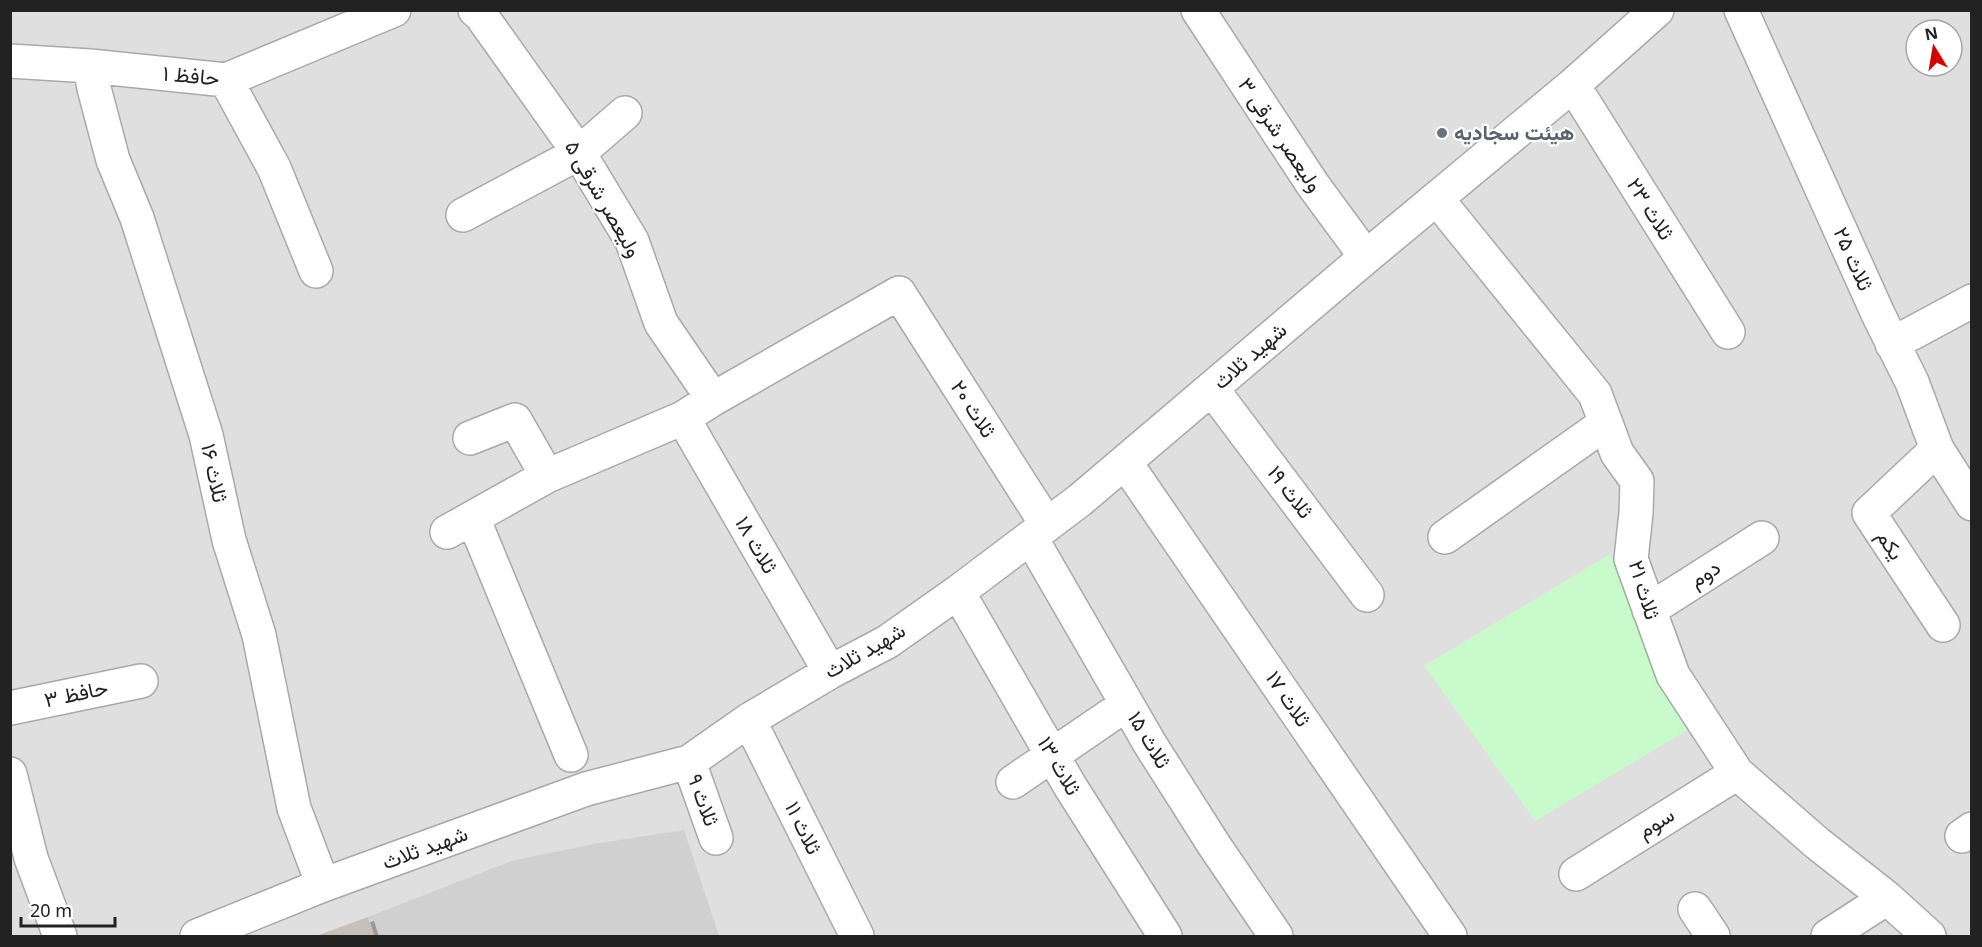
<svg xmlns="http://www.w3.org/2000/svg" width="1982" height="947" viewBox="0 0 1982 947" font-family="'Noto Sans',Vazirmatn,sans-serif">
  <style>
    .residential { fill: #e0dfdf; fill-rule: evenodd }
    .religious { fill: #d0d0d0 }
    .park { fill: #c8facc }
    .building { fill: #c7bfb8; filter: url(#shadow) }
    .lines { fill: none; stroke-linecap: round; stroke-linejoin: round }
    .minor-casing { stroke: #a9a9a9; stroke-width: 36 }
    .minor { stroke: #fff; stroke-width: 33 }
    .worship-dot { fill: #6b7280; stroke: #fff; stroke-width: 2 }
    .labels { text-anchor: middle; stroke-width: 4.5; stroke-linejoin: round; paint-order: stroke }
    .street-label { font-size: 21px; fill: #222; stroke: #fff }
    .worship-label { font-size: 21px; font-weight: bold; fill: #5b616d; stroke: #fff; text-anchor: start }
  </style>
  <defs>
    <filter id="shadow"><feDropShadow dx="6" dy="4" stdDeviation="0" flood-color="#0004"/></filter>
  </defs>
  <rect width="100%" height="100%" fill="#f2efe9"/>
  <!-- residential -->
  <path class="residential" d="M11 11H1971V936H11ZM1916 30H1952V66H1916Z"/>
  <!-- religious -->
  <path class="religious" d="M684 830 719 936H376L368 917 511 861 594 844Z"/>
  <!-- park -->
  <path class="park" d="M1610 554 1648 655 1692 727 1535 821 1424 666Z"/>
  <!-- building -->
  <path class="building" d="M368 917 374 936H316Z"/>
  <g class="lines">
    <defs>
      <path id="minor" d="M475 10 480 14 579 153 632 241 661 323 713 399
        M1198 10 1313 185 1366 257
        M1741 10 1879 316 1912 382 1937 449 1972 504
        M10 61 90 66 226 80 394 10
        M90 66 94 88 113 160 137 218 206 435 229 540 259 635 294 808 323 885
        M226 80 274 168 316 271
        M1573 85 1728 332
        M1437 199 1595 394 1617 453 1637 481 1636 513 1631 559 1673 675 1737 773 1817 843 1887 898 1929 936
        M463 215 579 153 625 113
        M1892 344 1972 301
        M1212 389 1367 595
        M683 418 830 672
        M470 438 515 420 547 476
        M1937 449 1869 513 1943 625
        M1125 462 1450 936
        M473 518 571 755
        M447 532 547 476 683 418 713 399 899 293 1047 525
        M1445 537 1606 423
        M1031 538 1150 744 1214 845 1276 936
        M958 592 1070 786 1165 936
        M1649 610 1762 538
        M10 708 141 681
        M749 720 857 936
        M689 762 716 838
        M10 774 31 858 60 936
        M1013 782 1127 704
        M1962 836 1972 829
        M1576 874 1737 773
        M1695 909 1713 936
        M197 936 323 885 586 789 689 762 749 720 830 672 887 642 958 592 1080 500 1366 257 1573 85 1657 10
        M1828 936 1887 898"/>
    </defs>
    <!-- minor casing -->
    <use href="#minor" class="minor-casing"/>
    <!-- minor -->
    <use href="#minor" class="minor"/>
  </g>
  <!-- markers -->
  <circle class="worship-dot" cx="1442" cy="133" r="6"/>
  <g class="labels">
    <!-- street labels -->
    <g class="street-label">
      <text transform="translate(191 76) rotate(5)" y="7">حافظ ۱</text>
      <text transform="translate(1280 135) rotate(56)" y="7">ولیعصر شرقی ۳</text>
      <text transform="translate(603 199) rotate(60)" y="7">ولیعصر شرقی ۵</text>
      <text transform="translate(1650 209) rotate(58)" y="7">ثلاث ۲۳</text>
      <text transform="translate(1853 259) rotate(66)" y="7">ثلاث ۲۵</text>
      <text transform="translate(1250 356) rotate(-41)" y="7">شهید ثلاث</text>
      <text transform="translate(973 409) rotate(57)" y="7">ثلاث ۲۰</text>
      <text transform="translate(214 473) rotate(78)" y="7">ثلاث ۱۶</text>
      <text transform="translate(1290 492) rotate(53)" y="7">ثلاث ۱۹</text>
      <text transform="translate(756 545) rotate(60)" y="7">ثلاث ۱۸</text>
      <text transform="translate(1890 545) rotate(57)" y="7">یکم</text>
      <text transform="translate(1705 574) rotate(-33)" y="7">دوم</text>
      <text transform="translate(1644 590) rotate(73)" y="7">ثلاث ۲۱</text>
      <text transform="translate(865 651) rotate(-30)" y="7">شهید ثلاث</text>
      <text transform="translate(76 694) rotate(-12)" y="7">حافظ ۳</text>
      <text transform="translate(1288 699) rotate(56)" y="7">ثلاث ۱۷</text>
      <text transform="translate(1149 740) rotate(59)" y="7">ثلاث ۱۵</text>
      <text transform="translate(1059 766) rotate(60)" y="7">ثلاث ۱۳</text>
      <text transform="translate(703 800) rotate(70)" y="7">ثلاث ۹</text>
      <text transform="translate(1656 823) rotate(-32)" y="7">سوم</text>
      <text transform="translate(803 828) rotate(64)" y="7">ثلاث ۱۱</text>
      <text transform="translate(425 848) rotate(-20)" y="7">شهید ثلاث</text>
    </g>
    <!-- worship labels -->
    <g class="worship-label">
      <text x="1454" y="140">هیئت سجادیه</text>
    </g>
  </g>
  <!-- border -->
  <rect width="1982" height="947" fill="none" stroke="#222222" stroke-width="24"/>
  <!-- north arrow -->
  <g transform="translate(1934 48) rotate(349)"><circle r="28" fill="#ffffff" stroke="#a7a7a7" stroke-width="1.5"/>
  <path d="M0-4.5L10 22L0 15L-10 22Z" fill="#d40000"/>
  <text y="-9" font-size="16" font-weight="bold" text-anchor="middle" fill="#222222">N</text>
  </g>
  <!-- scale -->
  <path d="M21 917v9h94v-9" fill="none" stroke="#222222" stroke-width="3"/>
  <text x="30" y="917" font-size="18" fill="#222222" stroke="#ffffff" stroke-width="4.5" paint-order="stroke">20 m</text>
</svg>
